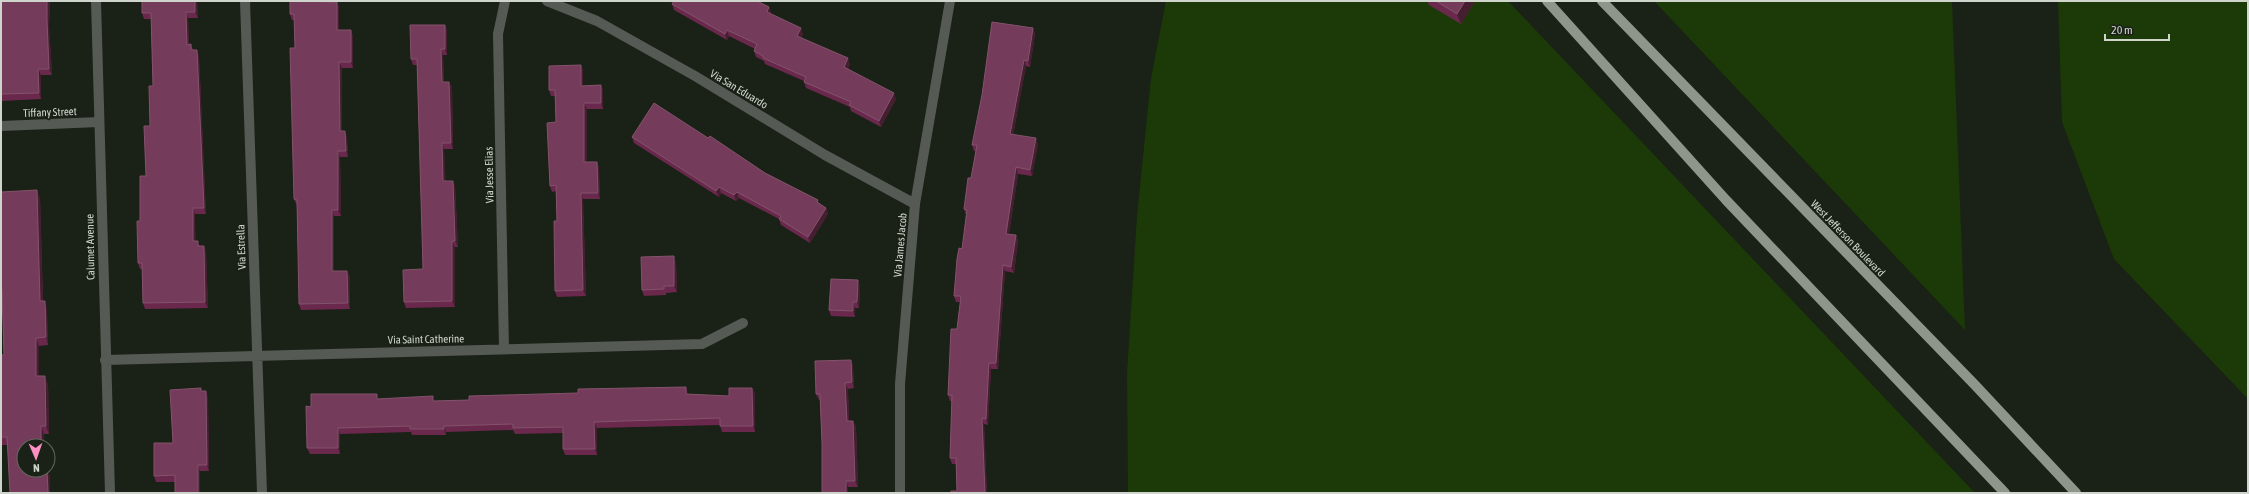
<svg xmlns="http://www.w3.org/2000/svg" width="2249" height="494" viewBox="0 0 2249 494" font-family="'Asap Condensed',sans-serif">
  <style>
    .green { fill: #1c3908 }
    .lines { fill: none; stroke-linecap: round; stroke-linejoin: round }
    .minor { stroke: #565a55; stroke-width: 10 }
    .major { stroke: #8e968b; stroke-width: 10 }
    .wall { fill: #6a294c }
    .shaded-wall { fill: #451e30 }
    .building { fill: #753b5a; stroke: #83536c }
    .labels { text-anchor: middle; stroke-width: 4; stroke-linejoin: round; paint-order: stroke }
    .street-label { font-size: 11px; fill: #cfd4cd; stroke: #1a2116 }
  </style>
  <rect width="100%" height="100%" fill="#1a2116"/>
  <!-- green -->
  <path class="green" d="M1166 1H1508L1975 493H1128L1127 373 1137 216 1151 78Z
    M1654 1H1952L1965 330Z
    M2058 1H2248V399L2114 259 2062 122Z"/>
  <g class="lines">
    <!-- minor -->
    <path class="minor" d="M96 1 110 493
      M245 1 262 493
      M547 1 597 21 695 76 825 155 915 204
      M1 126 99 122
      M504 349 498 34 505 1
      M105 360 702 344 743 323
      M900 493V384L915 204 950 1"/>
    <!-- major -->
    <path class="major" d="M1547 1 1726 200 2005 493
      M1602 1 1975 385 2076 493"/>
  </g>
  <!-- wall -->
  <path class="wall" d="M1 1H50L49 26 52 75H41V99L1 101Z
    M142 1H197L198 18H188L189 45 191 44 193 50 199 56 206 214H195V241L206 252 208 308 145 309 143 303 142 269H140L138 263 140 221 146 176 150 126 153 86 151 19H144L142 13Z
    M290 1H325V2H337L339 8V30L353 36V68H342V131L347 137 348 157H340L341 216H334V271H347L350 277V309L301 310 299 304 297 206 294 199 295 48 294 20H292L290 14Z
    M673 1H757L769 7 771 13V14L803 34 801 38 850 64 848 69 896 99 881 127 851 111 850 107 806 88 804 82V81L765 64 764 61 756 57 754 51 755 49 729 36 727 40 674 10 672 4Z
    M1427 1H1475L1461 24 1429 5Z
    M445 25 447 31V55H443L444 82H449L452 88 453 149H444L445 181H453L455 187 458 247H455V307L406 308 404 302 423 269 417 65H413L411 59Z
    M1033 28 1035 34 1030 67 1026 66 1013 135 1038 144 1032 176 1018 174 1009 234 1016 235 1018 241 1014 273 1005 271 998 369H991L988 425 984 424 987 493H951L957 491 956 464H952L950 458 952 401H950L948 395 957 329 960 302H956L954 296 962 249 966 215 964 209 971 178 976 151H974L972 145Z
    M581 65 583 71V86L601 85 603 91V109H587V162H597L599 168 600 199H583L586 296 557 297 555 291 557 221 556 191 552 192 550 186 556 122 555 96H551L549 90Z
    M632 137 708 138 765 173 818 200V203L826 208 828 214 810 243 781 225 779 219 739 198 736 201 721 193 719 197 634 143Z
    M1 192 40 198 43 301 47 309 48 345 39 346V376L48 384 49 434H44L24 446 50 476 7 445H1V355H4L2 297H1Z
    M676 262 677 292 666 293V295L644 296 642 290Z
    M860 286 859 308H855V317L831 316 829 310Z
    M851 360 853 366 854 388 848 389 849 421H853L856 427 858 487H848L822 443 820 400H819L816 394Z
    M752 388 755 394V432H722L720 425 597 428V455H565L563 449V433L515 434 513 430 446 432V435H412L411 432 340 434V454H310L307 448 311 407 378 399 435 401 688 393V394L729 396Z
    M202 391 208 397 209 471H200L175 482H156L154 476 173 443Z"/>
  <!-- shaded-wall -->
  <path class="shaded-wall" d="M47 1H50L49 26 52 75 49 69 47 20Z
    M195 1H197L198 18 195 12Z
    M1465 1H1475L1461 24 1457 14Z
    M337 2 339 8V36L337 30Z
    M769 7 771 13 769 18 767 12Z
    M186 12 188 18 189 51 187 45Z
    M445 25 447 31V55L445 49Z
    M801 28 803 34 799 42 797 36Z
    M1033 28 1035 34 1030 67 1028 61Z
    M351 30 353 36V68L351 62Z
    M727 30 729 36 727 40 725 34Z
    M441 49 443 55 444 88 442 82Z
    M197 50 199 56 206 214 204 208Z
    M848 58 850 64 847 73 844 67Z
    M1024 60 1026 66 1012 140 1010 134Z
    M339 62 342 68V137L340 131Z
    M581 65 583 71V92L581 86Z
    M38 69 41 75V99L39 93Z
    M449 82 452 88 453 149 451 143Z
    M601 85 603 91V109L601 103Z
    M894 93 896 99 881 127 879 121Z
    M584 103 587 109V168L584 162Z
    M345 131 347 137 348 157 346 151Z
    M1036 138 1038 144 1032 176 1030 170Z
    M442 143 444 149 446 187 443 181Z
    M338 151 340 157 341 216 338 210Z
    M597 162 599 168 600 199 598 193Z
    M1016 167 1018 174 1008 240 1006 234Z
    M453 181 455 187 458 247 455 241Z
    M719 187 721 193 719 197 716 191Z
    M37 190 40 198 43 309 40 301Z
    M737 192 739 198 736 201 734 195Z
    M581 193 583 199 586 296 583 290Z
    M193 208 195 214 196 247 193 241Z
    M826 208 828 214 810 243 808 237Z
    M332 210 334 216V277L332 271Z
    M1016 235 1018 241 1014 273 1011 267Z
    M452 241 455 247V307L452 301Z
    M204 246 206 252 208 308 205 302Z
    M674 256 676 262 677 292 674 286Z
    M1003 265 1005 271 998 369 996 363Z
    M347 271 350 277V309L348 303Z
    M858 280 860 286 859 308 857 302Z
    M45 301 47 309 48 345 46 337Z
    M853 302 855 308V317L853 311Z
    M36 338 39 346V384L36 376Z
    M851 360 853 366 854 388 852 382Z
    M989 363 991 369 988 425 986 419Z
    M45 376 48 384 49 434 46 426Z
    M845 383 848 389 849 427 847 421Z
    M686 387 688 393V400L686 394Z
    M752 388 755 394V432L753 426Z
    M206 391 208 397 209 471 207 465Z
    M982 418 984 424 987 493H985Z
    M853 421 856 427 858 487 855 481Z
    M594 422 597 428V455L595 449Z
    M41 426 44 434V446H41Z
    M444 426 446 432V435L444 429Z
    M338 428 340 434V454L338 448Z
    M198 465 200 471V493H198Z
    M47 470 50 476V493H48V492Z
    M846 481 848 487V493H846Z"/>
  <!-- building -->
  <path class="building" d="M1 1H47V20L49 69H38L39 93 1 94Z
    M142 1H195V12H186L187 45 191 44V50H197L204 208H193V241H198V246H204L205 302 143 303 142 263H138L137 221H140V176H146L144 126H150L149 86H153L151 13H142Z
    M290 1 337 2V30H351V62H339L340 131H345L346 151H338V210H332V271H347L348 303 299 304 297 200 294 199 290 48H295L294 14H290Z
    M674 1H757L769 7 767 12 801 28 797 36 848 58 844 67 894 93 879 121 849 105 851 102 804 82 806 77 763 58V56L754 51 757 44 727 30 725 34 672 4Z
    M1436 1H1465L1457 14Z
    M992 22 1033 28 1028 61 1024 60 1010 134 1036 138 1030 170 1016 167 1006 234 1016 235 1011 267 1003 265 996 363H989L986 419 982 418 985 493H951V491H957L956 458H950L952 395H948L951 329H957L961 296H954L957 259 959 248 962 249 967 210 964 209 968 178H971L977 145H972L982 95Z
    M410 25H445V49H441L442 82H449L451 143H442L443 181H453L455 241H452V301L404 302 403 270 423 269 417 59H411Z
    M581 65V86L601 85V103H584V162H597L598 193H581L583 290 555 291 554 221H557L556 185 550 186 547 123 556 122 555 90H549V66Z
    M654 103 708 138 710 136 765 173 818 200 817 202 826 208 808 237 779 219 781 216 737 192 734 195 719 187 716 191 632 137Z
    M37 190 40 301H45L46 337 36 338V376H45L46 426H41V446H24V470H47L48 492H49L50 493H10L7 437H1V355H4L2 289H1V192Z
    M674 256V286H664V289L642 290 641 257Z
    M831 279 858 280 857 302H853V311L829 310Z
    M851 360 852 382 845 383 847 421H853L855 481H846V493H822V443L820 394H816L815 361Z
    M686 387V394L729 396V388H752L753 426H720V418L594 422 595 449H563V427L513 428V424L444 426V429H410V426L338 428V448H307L306 406 311 407V394H377V399L433 396V401L469 400V396L578 393V389Z
    M201 388V391H206L207 465H198V493H175V475L154 476V443H173L170 390Z"/>
  <g class="labels">
    <!-- street labels -->
    <g class="street-label">
      <text transform="translate(739 89) rotate(31)" y="4">Via San Eduardo</text>
      <text transform="translate(50 112) rotate(-2)" y="4">Tiffany Street</text>
      <text transform="translate(489 175) rotate(-91)" y="4">Via Jesse Elias</text>
      <text transform="translate(1848 238) rotate(46)" y="4">West Jefferson Boulevard</text>
      <text transform="translate(900 245) rotate(-85)" y="4">Via James Jacob</text>
      <text transform="translate(90 247) rotate(-91)" y="4">Calumet Avenue</text>
      <text transform="translate(241 247) rotate(-92)" y="4">Via Estrella</text>
      <text transform="translate(426 339) rotate(-1)" y="4">Via Saint Catherine</text>
    </g>
  </g>
  <!-- border -->
  <rect width="2249" height="494" fill="none" stroke="#cfd4cd" stroke-width="4"/>
  <!-- north arrow -->
  <g transform="translate(36 458) rotate(178)"><circle r="19" fill="#1a2116" stroke="#62695f"/>
  <path d="M0-3L7 15L0 10L-7 15Z" fill="#fc8fc3"/>
  <text y="-6" font-size="11" font-weight="bold" text-anchor="middle" fill="#cfd4cd">N</text>
  </g>
  <!-- scale -->
  <path d="M2105 34v6h64v-6" fill="none" stroke="#cfd4cd" stroke-width="2"/>
  <text x="2111" y="34" font-size="12" fill="#cfd4cd" stroke="#1a2116" stroke-width="3" paint-order="stroke">20 m</text>
</svg>
